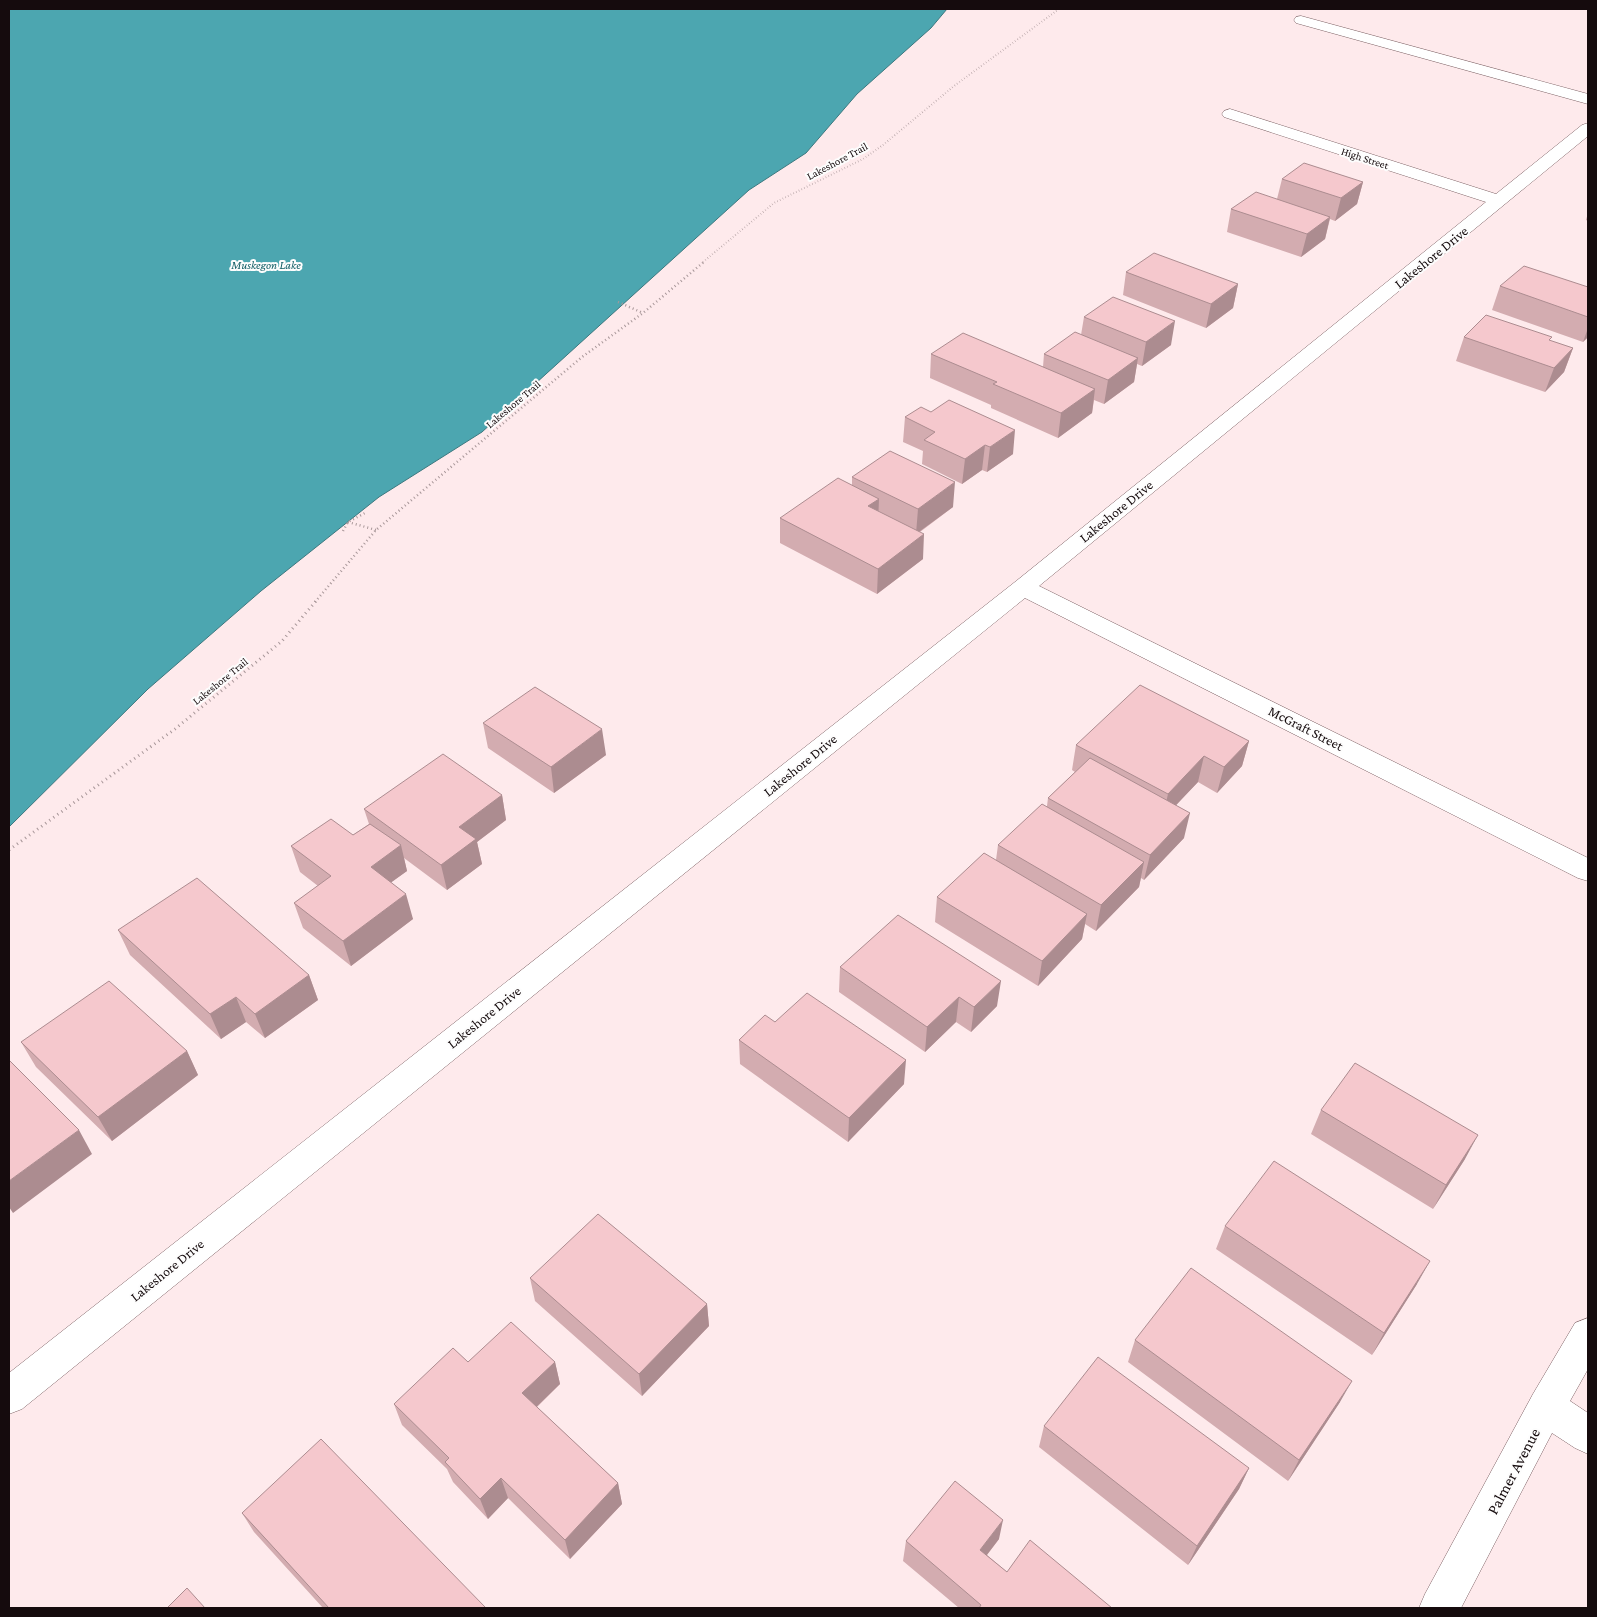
<svg xmlns="http://www.w3.org/2000/svg" width="1597" height="1617" viewBox="0 0 1597 1617" font-family="'Crimson Pro',serif">
  <style>
    .water { fill: #4ca6b0; stroke: #3c787f }
    .lines { fill: none; stroke-linecap: round; stroke-linejoin: round }
    .minor-casing { stroke: #7e6366; stroke-width: 1 }
    .path-far2 { stroke: #a89799; stroke-width: 2; stroke-dasharray: 0.5 2.5; stroke-linecap: butt }
    .path-far1 { stroke: #a89799; stroke-width: 2.5; stroke-dasharray: 1 3; stroke-linecap: butt }
    .path { stroke: #a89799; stroke-width: 3; stroke-dasharray: 1 4; stroke-linecap: butt }
    .minor { fill: #fff; fill-rule: evenodd }
    .wall { fill: #d3acb0 }
    .shaded-wall { fill: #ac8c90 }
    .building { fill: #f5c8cd; stroke: #ac8c90 }
    .labels { text-anchor: middle; stroke-width: 4; stroke-linejoin: round; paint-order: stroke }
    .far-street-label { font-size: 11px; fill: #150b0d; stroke: #fdfdfd }
    .far-water-label { font-size: 12px; font-style: italic; fill: #0f5c64; stroke: #fdfdfd }
    .street-label { font-size: 14px; fill: #150b0d; stroke: #fdfdfd }
    .near-street-label { font-size: 16px; fill: #150b0d; stroke: #fdfdfd }
  </style>
  <rect width="100%" height="100%" fill="#feeaec"/>
  <!-- water -->
  <path class="water" d="M9 9H947L931 28 857 94 806 153 749 190 482 432 379 497 261 591 148 689 9 827Z"/>
  <g class="lines">
    <defs>
      <path id="minor" d="M1301 16 1588 94V104L1296 23 1294 20 1296 17Z
        M1230 109 1496 194 1582 125 1588 123V136L1039 586 1588 858V881L1578 878 1025 598 22 1409 9 1414V1373L1015 582 1486 202 1224 117 1222 114 1224 111Z
        M1588 1318V1369L1570 1401 1588 1413V1454L1575 1448 1552 1433 1461 1608H1419L1425 1594 1533 1394 1575 1323Z"/>
    </defs>
    <!-- minor casing -->
    <use href="#minor" class="minor-casing"/>
    <!-- path-far2 -->
    <path class="path-far2" d="M703 262 774 203 863 159 883 145 954 86 1059 9"/>
    <!-- path-far1 -->
    <path class="path-far1" d="M618 302 643 313
      M348 522 376 530
      M343 531 348 522 365 513
      M315 602 376 530 582 357 643 313 705 261"/>
    <!-- path -->
    <path class="path" d="M9 850 175 729 282 641 316 601"/>
    <!-- minor -->
    <use href="#minor" class="minor"/>
  </g>
  <!-- wall -->
  <path class="wall" d="M1282 179 1363 182 1357 204 1335 221 1330 219 1325 239 1301 257 1227 232 1231 209 1277 199Z
    M1588 213V221L1586 220Z
    M1126 272 1238 284 1233 308 1206 328 1123 295Z
    M1500 286 1588 287V337L1583 342 1492 310Z
    M1084 317 1171 345 1142 366 1137 364 1134 382 1104 404 1094 400 1092 413 1058 438 991 408V405L930 378 931 354 1043 367 1044 354 1081 335Z
    M1464 337 1550 341 1573 348 1564 372 1545 392 1456 361Z
    M905 417 1013 454 987 472 982 470 962 484 922 464 923 451 903 442Z
    M852 477 953 507 920 532 923 559 877 594 780 543V518L852 485Z
    M483 723 606 755 554 793 488 748Z
    M1249 741 1242 766 1217 793 1198 782 1176 805 1184 838 1144 880 1141 878 1139 887 1096 931 1085 924 1082 939 1038 986 935 922 937 897 996 860 998 845 1047 806 1048 798 1075 772 1072 770 1076 745Z
    M502 795 506 820 477 842 482 864 447 890 404 858 407 871 391 882 413 919 351 966 303 928 294 903 318 886 300 872 291 846 353 835 369 824 364 809Z
    M118 930 309 975 318 1000 265 1038 246 1022 221 1039 130 955Z
    M840 967 997 1006 971 1032 956 1022 925 1052 839 992Z
    M775 1022 904 1084 848 1142 740 1064 739 1040Z
    M21 1042 187 1051 198 1075 112 1141 36 1067Z
    M1321 1110 1465 1159 1433 1209 1311 1134Z
    M1225 1226 1417 1284 1372 1355 1216 1249Z
    M530 1278 707 1304 709 1326 642 1396 535 1301Z
    M1135 1340 1340 1402 1288 1481 1128 1362Z
    M468 1362H555L560 1384 537 1407 618 1483 622 1504 570 1559 508 1498 488 1519 453 1482 447 1469 402 1425 394 1404Z
    M1044 1426 1249 1468 1239 1489 1188 1565 1039 1447Z
    M242 1513 486 1608H323L254 1532Z
    M999 1539 987 1555 1007 1572 1112 1608H959L903 1561 906 1541Z"/>
  <!-- shaded-wall -->
  <path class="shaded-wall" d="M1363 182 1357 204 1335 221 1341 198Z
    M1330 217 1325 239 1301 257 1307 234Z
    M1238 284 1233 308 1206 328 1211 304Z
    M1175 321 1171 345 1142 366 1146 342Z
    M1588 328V337L1583 342Z
    M1573 348 1564 372 1545 392 1554 368Z
    M1138 358 1134 382 1104 404 1108 380Z
    M1095 389 1092 413 1058 438 1061 413Z
    M1015 430 1013 454 987 472 990 447Z
    M985 445 982 470 962 484 965 459Z
    M955 482 953 507 916 534 918 509Z
    M879 499 878 524 868 506Z
    M924 534 923 559 877 594 878 569Z
    M602 729 606 755 554 793 551 767Z
    M1249 741 1242 766 1217 793 1224 767Z
    M1204 756 1198 782 1162 820 1168 794Z
    M502 795 506 820 477 842 482 864 447 890 441 865 459 827Z
    M1190 813 1184 838 1144 880 1150 855Z
    M401 845 407 871 378 892 371 867Z
    M1144 862 1139 887 1096 931 1101 905Z
    M406 894 413 919 351 966 343 941Z
    M1087 914 1082 939 1038 986 1042 961Z
    M309 975 318 1000 265 1038 255 1014Z
    M1001 981 997 1006 971 1032 974 1007Z
    M236 997 246 1022 221 1039 210 1014Z
    M959 997 956 1022 925 1052 927 1027Z
    M187 1051 198 1075 112 1141 98 1117Z
    M906 1060 904 1084 848 1142 849 1118Z
    M79 1130 92 1154 13 1213 9 1207V1181Z
    M1478 1135 1465 1159 1433 1209 1446 1185Z
    M1430 1261 1417 1284 1372 1355 1384 1333Z
    M707 1304 709 1326 642 1396 639 1374Z
    M555 1362 560 1384 528 1415 522 1393Z
    M1352 1381 1340 1402 1288 1481 1299 1460Z
    M1249 1468 1239 1489 1188 1565 1197 1546Z
    M501 1478 508 1498 488 1519 480 1499Z
    M618 1483 622 1504 570 1559 565 1540Z
    M1003 1520 999 1539 976 1569 980 1550Z"/>
  <!-- building -->
  <path class="building" d="M1304 163 1363 182 1341 198 1282 179Z
    M1256 192 1330 217 1307 234 1231 209Z
    M1154 253 1238 284 1211 304 1126 272Z
    M1524 266 1588 287V317L1500 286Z
    M1113 297 1175 321 1146 342 1084 317Z
    M1486 315 1552 337 1549 340 1573 348 1554 368 1464 337Z
    M1075 332 1138 358 1108 380 1044 354Z
    M963 333 1095 389 1061 413 993 384 997 382 931 354Z
    M949 400 1015 430 990 447 985 445 965 459 924 440 935 432 905 417 921 407 931 412Z
    M890 451 955 482 918 509 852 477Z
    M838 478 879 499 868 506 924 534 878 569 780 518Z
    M1140 685 1249 741 1224 767 1204 756 1168 794 1076 745Z
    M535 687 602 729 551 767 483 723Z
    M443 754 502 795 459 827 476 839 441 865 364 809Z
    M1090 758 1190 813 1150 855 1048 798Z
    M1042 804 1144 862 1101 905 998 845Z
    M331 819 353 835 370 824 401 845 371 867 406 894 343 941 294 903 331 876 291 846Z
    M984 853 1087 914 1042 961 937 897Z
    M197 878 309 975 255 1014 236 997 210 1014 118 930Z
    M898 915 1001 981 974 1007 959 997 927 1027 840 967Z
    M109 981 187 1051 98 1117 21 1042Z
    M807 993 906 1060 849 1118 739 1040 765 1015 775 1022Z
    M9 1060 79 1130 9 1181Z
    M1355 1063 1478 1135 1446 1185 1321 1110Z
    M1274 1161 1430 1261 1384 1333 1225 1226Z
    M598 1214 707 1304 639 1374 530 1278Z
    M1191 1268 1352 1381 1299 1460 1135 1340Z
    M511 1322 555 1362 522 1393 618 1483 565 1540 501 1478 480 1499 445 1462 449 1458 394 1404 453 1348 468 1362Z
    M1098 1357 1249 1468 1197 1546 1044 1426Z
    M321 1439 486 1608H329L242 1513Z
    M955 1481 1003 1520 980 1550 1007 1572 1030 1540 1112 1608H979L981 1605 906 1541Z
    M187 1588 205 1608H167Z"/>
  <g class="labels">
    <!-- far-street labels -->
    <g class="far-street-label">
      <text transform="translate(1365 158) rotate(18)" y="4">High Street</text>
      <text transform="translate(837 161) rotate(-28)" y="4">Lakeshore Trail</text>
      <text transform="translate(513 404) rotate(-40)" y="4">Lakeshore Trail</text>
      <text transform="translate(220 681) rotate(-39)" y="4">Lakeshore Trail</text>
    </g>
    <!-- far-water labels -->
    <g class="far-water-label">
      <text x="266" y="269">Muskegon Lake</text>
    </g>
    <!-- street labels -->
    <g class="street-label">
      <text transform="translate(1431 257) rotate(-39)" y="5">Lakeshore Drive</text>
      <text transform="translate(1116 511) rotate(-39)" y="5">Lakeshore Drive</text>
      <text transform="translate(1306 728) rotate(27)" y="5">McGraft Street</text>
      <text transform="translate(800 765) rotate(-39)" y="5">Lakeshore Drive</text>
      <text transform="translate(484 1017) rotate(-39)" y="5">Lakeshore Drive</text>
      <text transform="translate(167 1270) rotate(-39)" y="5">Lakeshore Drive</text>
    </g>
    <!-- near-street labels -->
    <g class="near-street-label">
      <text transform="translate(1513 1471) rotate(-62)" y="6">Palmer Avenue</text>
    </g>
  </g>
  <!-- border -->
  <rect width="1597" height="1617" fill="none" stroke="#150b0d" stroke-width="20"/>
</svg>
